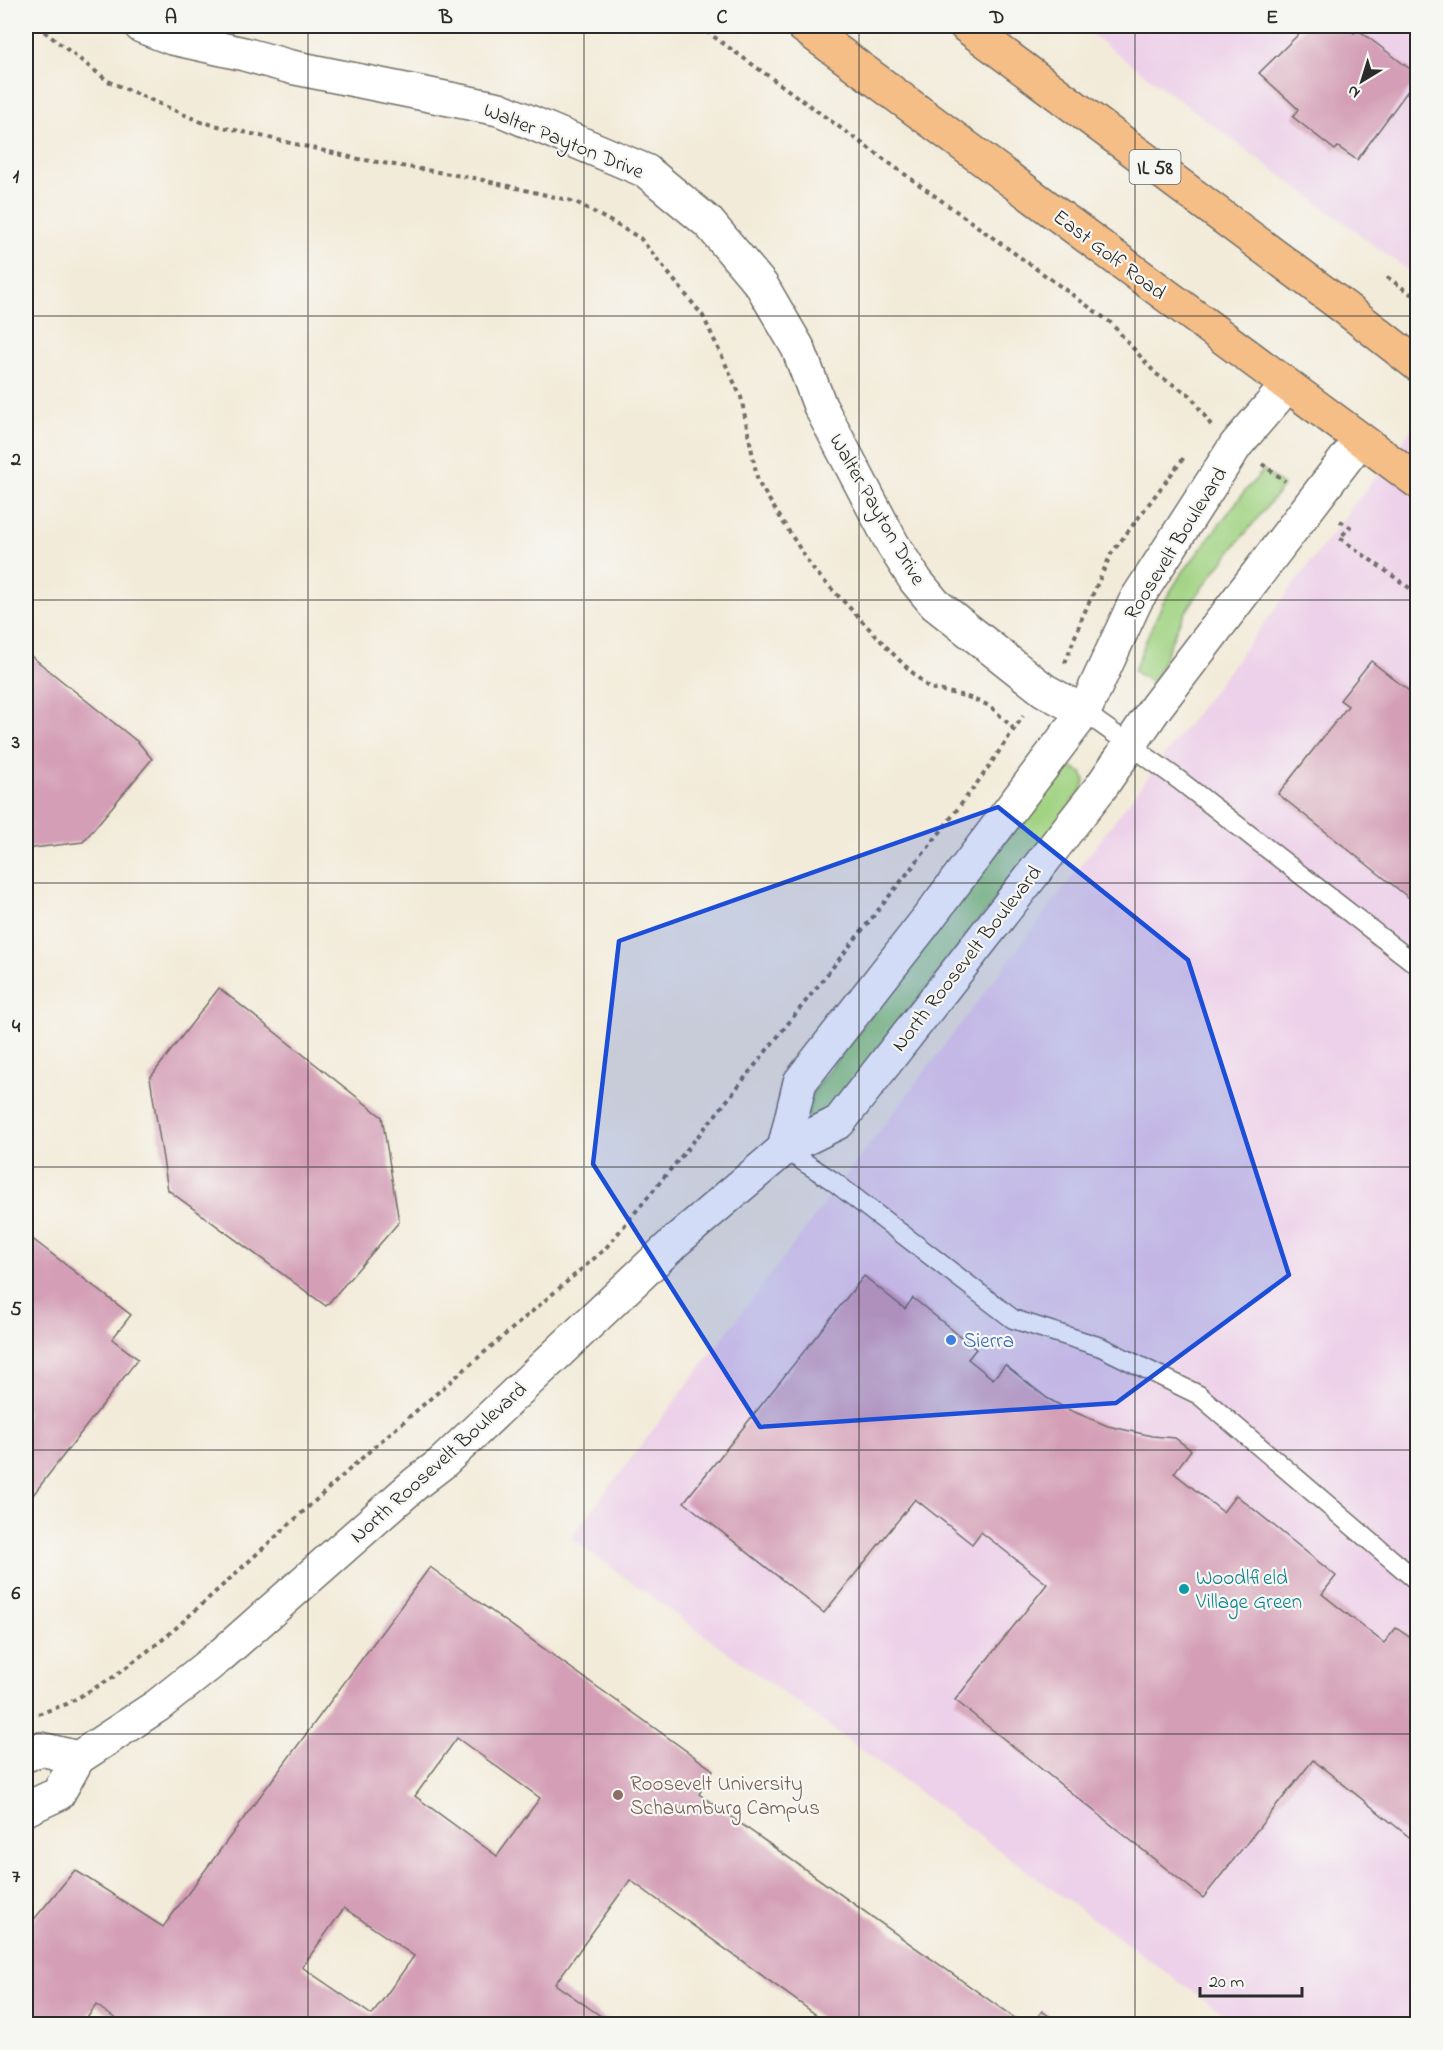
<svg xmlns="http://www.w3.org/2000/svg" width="1443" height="2050" viewBox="0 0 1443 2050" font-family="'Indie Flower',sans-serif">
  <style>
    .built { fill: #edd0e9 }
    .green { fill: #a1d383; stroke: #667f57; stroke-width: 1.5 }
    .building { fill: #d49fb6; fill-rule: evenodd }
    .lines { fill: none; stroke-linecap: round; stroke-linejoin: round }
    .service-casing { stroke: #716e68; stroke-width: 21 }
    .minor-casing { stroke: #716e68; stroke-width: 36 }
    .primary-casing { stroke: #716e68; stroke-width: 36 }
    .path { stroke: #716e68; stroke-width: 4; stroke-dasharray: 4.5 4.5; stroke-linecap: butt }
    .service { stroke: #fff; stroke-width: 18 }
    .minor { stroke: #fff; stroke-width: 33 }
    .primary { stroke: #f6be87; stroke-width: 33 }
    .marked { fill: #1d4ed8; fill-opacity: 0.2; stroke: #1d4ed8; stroke-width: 4.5; stroke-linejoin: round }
    .grid { fill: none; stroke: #2b2b2b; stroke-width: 1.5; stroke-opacity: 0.55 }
    .shop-dot { fill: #3f7fe0; stroke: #f6f6f2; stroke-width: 2 }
    .culture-dot { fill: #0f9aa8; stroke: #f6f6f2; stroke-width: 2 }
    .education-dot { fill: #8d6e63; stroke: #f6f6f2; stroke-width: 2 }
    .labels { text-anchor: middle; stroke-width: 4.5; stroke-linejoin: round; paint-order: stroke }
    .shield { fill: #f6f6f2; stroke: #686867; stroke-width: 1.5 }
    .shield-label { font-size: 20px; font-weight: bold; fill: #2b2b2b }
    .street-label { font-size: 21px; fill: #2b2b2b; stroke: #f6f6f2 }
    .shop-label { font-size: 21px; fill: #366cbe; stroke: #f6f6f2; text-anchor: start }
    .culture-label { font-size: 21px; fill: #0d838f; stroke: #f6f6f2; text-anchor: start }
    .education-label { font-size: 21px; fill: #785e54; stroke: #f6f6f2; text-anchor: start }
    .neatline { fill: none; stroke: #2b2b2b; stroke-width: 2 }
    .grid-label { font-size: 20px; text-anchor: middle; font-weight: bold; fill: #2b2b2b }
  </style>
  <rect width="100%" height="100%" fill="#f6f6f2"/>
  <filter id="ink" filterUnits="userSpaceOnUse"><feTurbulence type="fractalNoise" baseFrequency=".0167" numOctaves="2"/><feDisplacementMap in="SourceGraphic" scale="12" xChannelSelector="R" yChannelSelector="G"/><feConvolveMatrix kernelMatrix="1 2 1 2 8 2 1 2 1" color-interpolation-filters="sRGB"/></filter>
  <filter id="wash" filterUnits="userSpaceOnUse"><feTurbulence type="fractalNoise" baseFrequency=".008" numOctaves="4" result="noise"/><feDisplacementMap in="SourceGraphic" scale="24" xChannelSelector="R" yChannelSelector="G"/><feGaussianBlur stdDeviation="1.35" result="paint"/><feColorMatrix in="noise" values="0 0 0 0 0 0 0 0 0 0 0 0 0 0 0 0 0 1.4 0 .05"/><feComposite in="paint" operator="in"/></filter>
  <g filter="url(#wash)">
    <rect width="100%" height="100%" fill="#f3ebd9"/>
    <!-- built -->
    <path class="built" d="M1080 26H1417V277Z
      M1417 422V2024H1237L571 1538Z"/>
    <!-- green -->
    <path class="green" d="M1264 470 1283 486C1251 528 1214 568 1185 613 1171 635 1166 661 1152 683L1134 671 1148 635 1163 603 1180 576 1245 491Z
      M1065 767H1071L1082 773 1085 780 1083 788 853 1082 820 1117 811 1121 807 1118 811 1096 820 1082 1060 770Z"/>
    <g id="blocks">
      <!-- building -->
      <path class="building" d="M1307 26H1348L1354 33 1357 29 1418 75V77L1357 160 1338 147 1335 150 1293 117 1298 109 1259 73Z
        M26 652 139 743 152 759 83 842 26 849Z
        M1371 661 1418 698V905L1278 794 1348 706 1340 700Z
        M219 988 382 1117 399 1222 326 1306 168 1190 150 1078Z
        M26 1234 131 1315 112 1339 138 1359 26 1504Z
        M864 1276 905 1309 913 1298 976 1349 968 1359 993 1379 1005 1365 1047 1398 1067 1409 1108 1426 1152 1436 1175 1438 1191 1450 1174 1473 1223 1512 1236 1495 1336 1576 1322 1594 1384 1643 1396 1628 1418 1643V1844L1313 1760 1203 1898 955 1700 1047 1584 981 1532 972 1544 915 1499 824 1613 684 1502Z
        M430 1567 713 1770 699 1794 1023 2024H829L630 1880 555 1984 612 2024H123L96 2005 83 2024H26V1929L75 1870 163 1927ZM457 1738 540 1798 497 1856 415 1796ZM344 1908 414 1956 372 2015 302 1967Z
        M1042 2011 1060 2024H1032Z"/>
    </g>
  </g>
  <g filter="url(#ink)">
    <use href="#blocks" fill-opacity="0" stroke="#716e68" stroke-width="1.5"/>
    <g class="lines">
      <defs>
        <path id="service" d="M1084 712 1179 780 1418 966
          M784 1149 833 1181 1013 1319 1101 1347 1199 1395 1418 1582"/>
        <path id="minor" d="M141 26 172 38 244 54 291 67 499 109 646 171 709 223 762 286 798 348 820 406 893 545 916 581 935 604 1044 690 1084 712
          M784 1149 800 1082 926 921 1084 712 1136 600 1236 445 1287 386
          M26 1755 41 1749 78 1758
          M26 1809 58 1794 78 1758 157 1706 220 1656 416 1483 442 1463 678 1239 784 1149 839 1122 1101 787 1156 707 1360 440"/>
        <path id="primary" d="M803 26 1418 482
          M966 26 1345 308 1418 365"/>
      </defs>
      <!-- service casing -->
      <use href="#service" class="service-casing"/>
      <!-- minor casing -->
      <use href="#minor" class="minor-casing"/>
      <!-- primary casing -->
      <use href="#primary" class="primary-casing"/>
      <!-- path -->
      <path class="path" d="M37 26 108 81 201 122 359 159 474 178 576 202 640 238 703 316 741 397 758 482 812 568 897 658 929 688 965 696 990 706 1013 728
        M699 26 1110 322 1156 374 1190 395 1211 425
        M1387 277 1415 297
        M1262 464 1285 481
        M1340 521 1350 527 1340 538 1418 594
        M1065 663 1082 618 1111 554 1185 456
        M38 1714 67 1704 112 1678 166 1637 374 1447 605 1249 717 1113 941 831 983 775 1023 716"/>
      <!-- service -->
      <use href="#service" class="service"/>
      <!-- minor -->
      <use href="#minor" class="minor"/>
      <!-- primary -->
      <use href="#primary" class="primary"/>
    </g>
  </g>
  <!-- marked area -->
  <path class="marked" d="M998 807 1188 960 1289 1275 1116 1403 760 1427 593 1164 619 941Z"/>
  <!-- grid -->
  <path class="grid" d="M308 26V2024M584 26V2024M859 26V2024M1135 26V2024M26 316H1418M26 600H1418M26 883H1418M26 1167H1418M26 1450H1418M26 1734H1418"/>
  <!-- markers -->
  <circle class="shop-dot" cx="951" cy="1340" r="6"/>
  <circle class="culture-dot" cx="1184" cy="1589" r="6"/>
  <circle class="education-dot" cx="618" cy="1795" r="6"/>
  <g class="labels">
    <!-- shield labels -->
    <rect class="shield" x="1129.5" y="150" width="51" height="34" rx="4.5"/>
    <g class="shield-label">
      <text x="1155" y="174">IL 58</text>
    </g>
    <!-- street labels -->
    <g class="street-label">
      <text transform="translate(564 140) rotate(22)" y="7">Walter Payton Drive</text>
      <text transform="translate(1110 254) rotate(37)" y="7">East Golf Road</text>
      <text transform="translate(878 509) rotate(60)" y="7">Walter Payton Drive</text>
      <text transform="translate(1175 543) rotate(-58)" y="7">Roosevelt Boulevard</text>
      <text transform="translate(966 958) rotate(-52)" y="7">North Roosevelt Boulevard</text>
      <text transform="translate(438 1462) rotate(-42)" y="7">North Roosevelt Boulevard</text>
    </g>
    <!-- shop labels -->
    <g class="shop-label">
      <text x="963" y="1347">Sierra</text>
    </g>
    <!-- culture labels -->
    <g class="culture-label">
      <text x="1196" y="1584">Woodlfield<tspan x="1196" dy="24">Village Green</tspan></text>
    </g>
    <!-- education labels -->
    <g class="education-label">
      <text x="630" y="1790">Roosevelt University<tspan x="630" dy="24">Schaumburg Campus</tspan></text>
    </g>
  </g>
  <!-- margin -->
  <rect width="1443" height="2050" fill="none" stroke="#f6f6f2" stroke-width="66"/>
  <!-- north arrow -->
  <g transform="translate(1362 81) rotate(218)" stroke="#f6f6f2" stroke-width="4.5" paint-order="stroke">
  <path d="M0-4.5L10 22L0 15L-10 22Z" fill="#2b2b2b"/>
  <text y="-9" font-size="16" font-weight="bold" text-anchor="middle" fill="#2b2b2b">N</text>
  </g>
  <!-- scale -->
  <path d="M1200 1987v9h102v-9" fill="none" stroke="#2b2b2b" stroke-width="3"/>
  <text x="1209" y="1987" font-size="18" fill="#2b2b2b" stroke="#f6f6f2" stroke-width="4.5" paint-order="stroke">20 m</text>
  <rect x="33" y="33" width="1377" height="1984" class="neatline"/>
  <g class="grid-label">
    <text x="171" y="23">A</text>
    <text x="446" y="23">B</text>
    <text x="722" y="23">C</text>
    <text x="997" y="23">D</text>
    <text x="1272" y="23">E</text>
    <text x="16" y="182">1</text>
    <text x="16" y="465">2</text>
    <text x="16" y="748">3</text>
    <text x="16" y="1032">4</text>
    <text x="16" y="1315">5</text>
    <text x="16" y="1599">6</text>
    <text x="16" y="1882">7</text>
  </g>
</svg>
